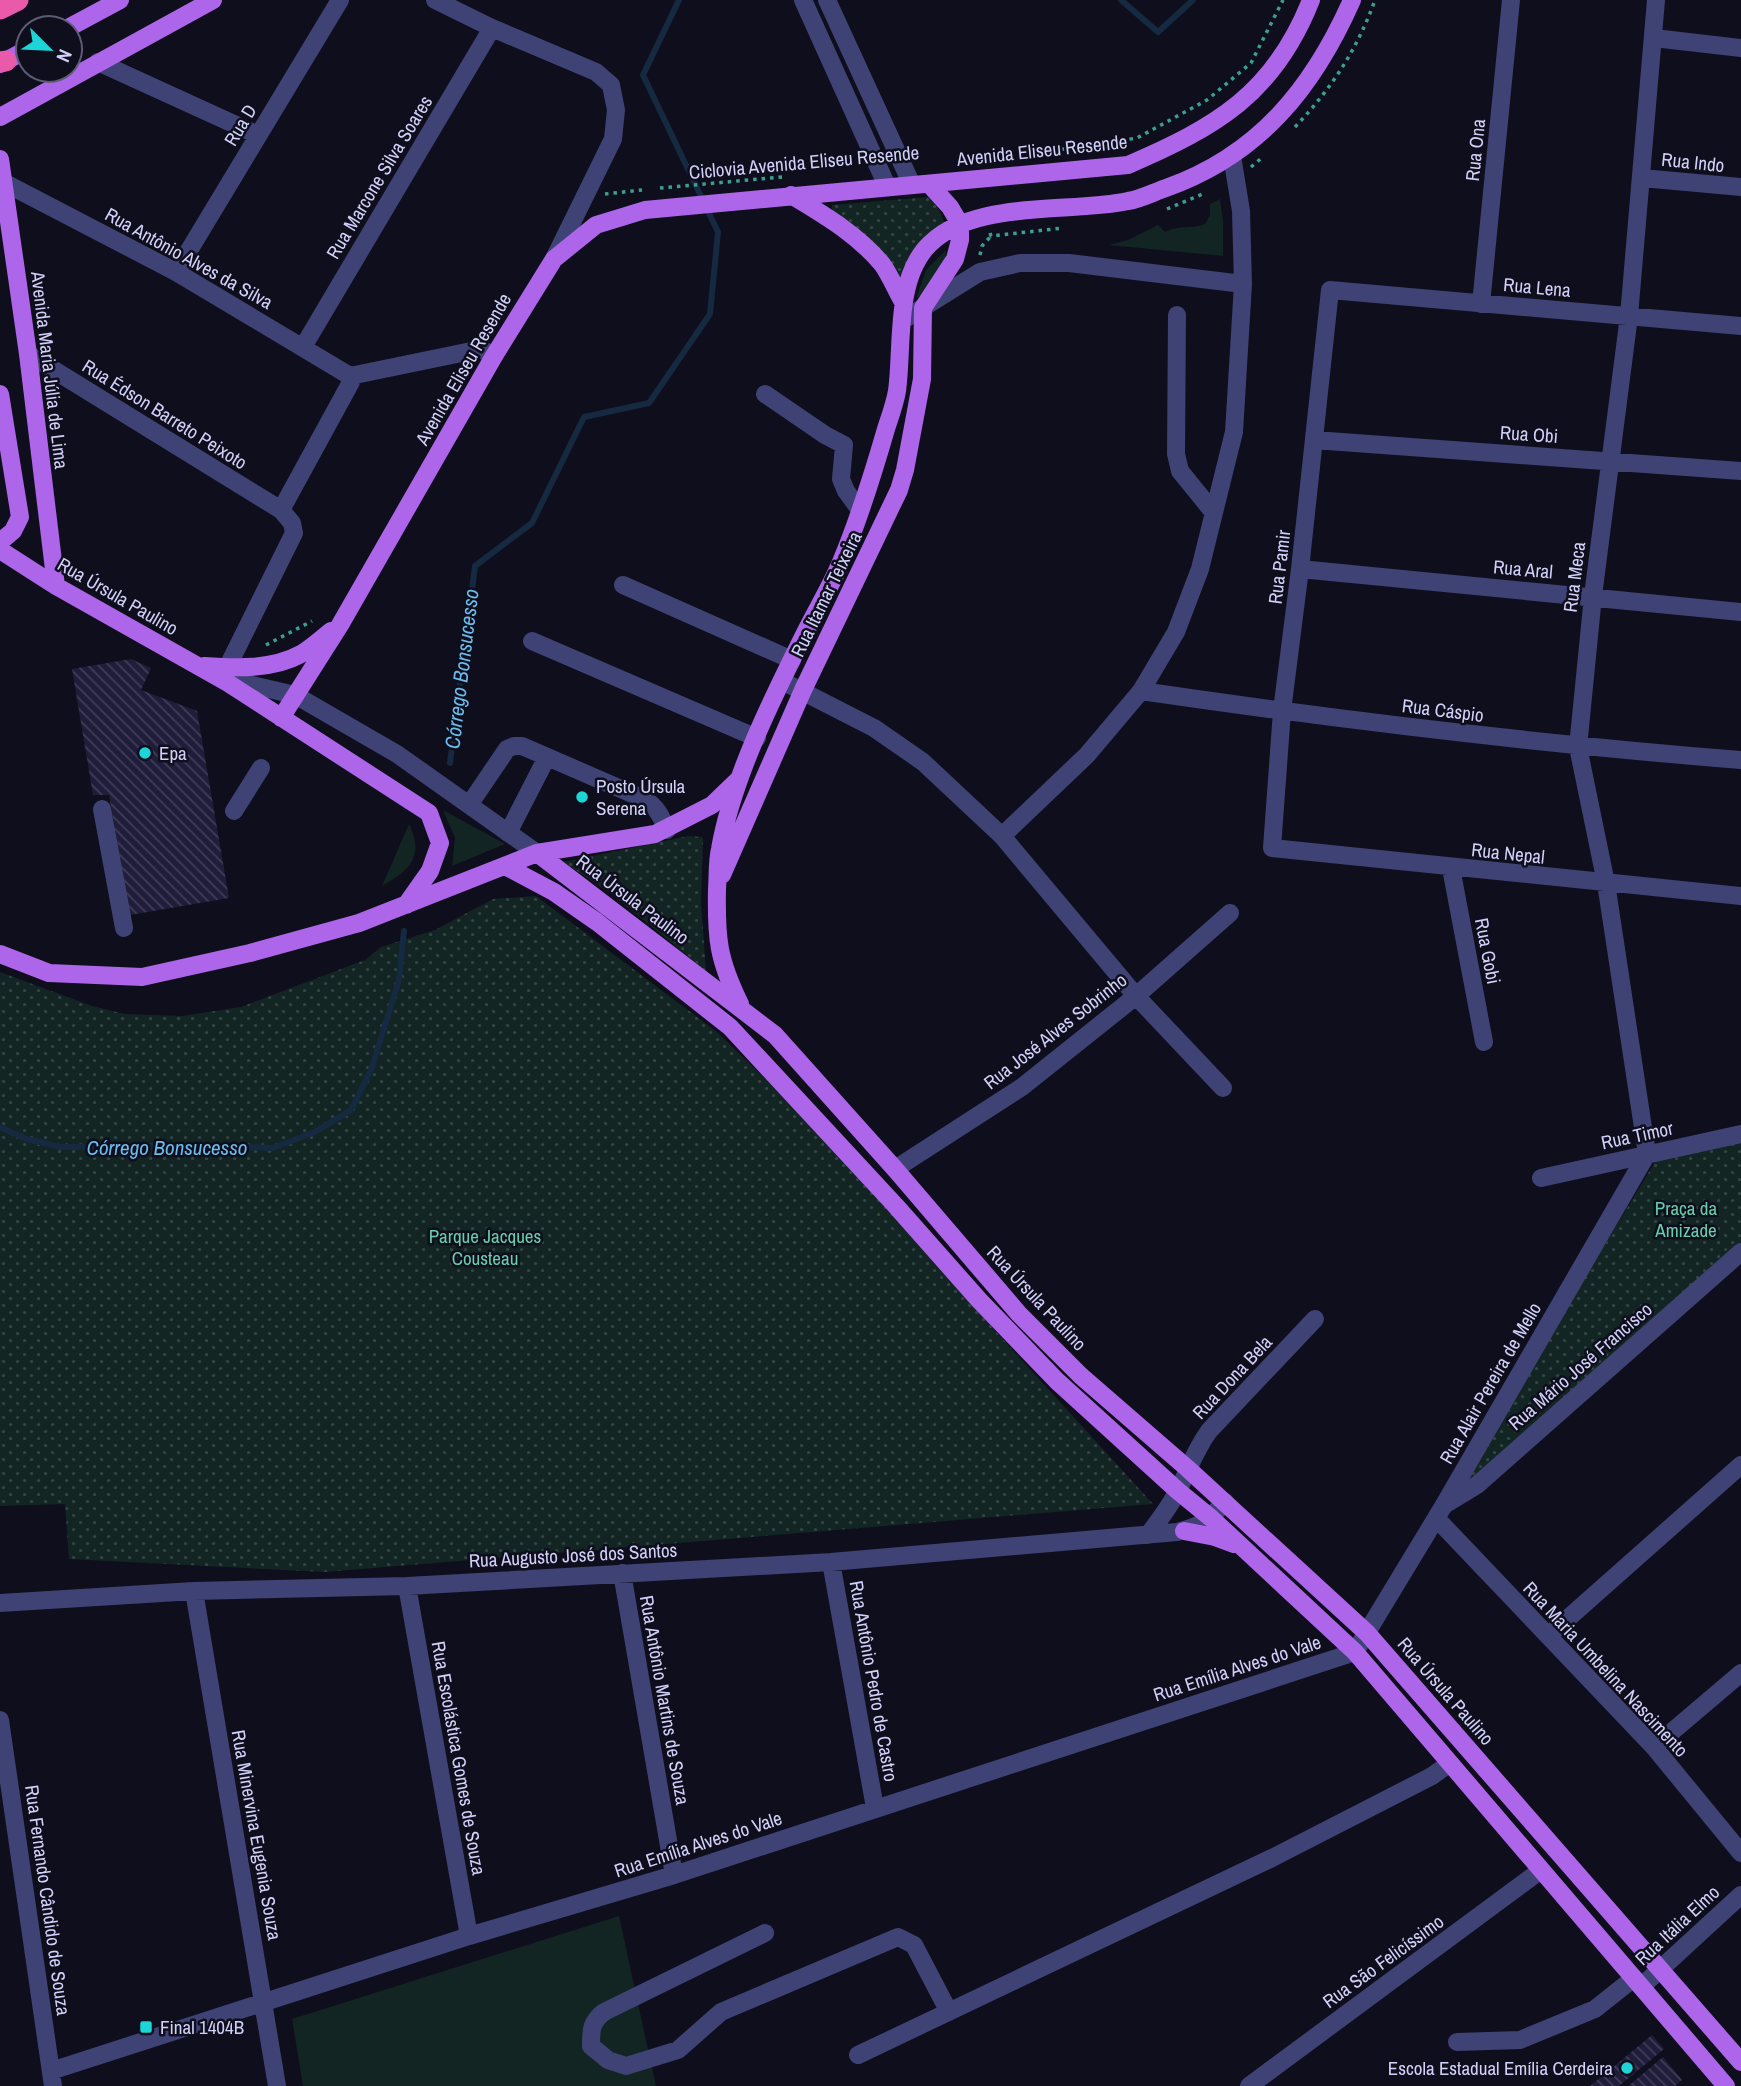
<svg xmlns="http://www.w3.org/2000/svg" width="1741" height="2086" viewBox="0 0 1741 2086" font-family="'Archivo Narrow',sans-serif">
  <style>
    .green { fill: #122523 }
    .park { fill: url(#park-dots) }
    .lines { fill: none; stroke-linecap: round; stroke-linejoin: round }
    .stream { stroke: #152940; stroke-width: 6 }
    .building { fill: url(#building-back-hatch) }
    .path { stroke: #3ca091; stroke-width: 3.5; stroke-dasharray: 3.5 5; stroke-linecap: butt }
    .minor { stroke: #3f4275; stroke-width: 18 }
    .major { stroke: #ad65ea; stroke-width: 18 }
    .highway { stroke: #e95aab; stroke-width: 21 }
    .poi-dot { fill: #1dd4d7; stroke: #0f0e1c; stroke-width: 2.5 }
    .labels { text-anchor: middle; stroke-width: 5; stroke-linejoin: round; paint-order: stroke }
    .street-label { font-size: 19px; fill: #d1d0f9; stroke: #0f0e1c }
    .poi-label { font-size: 19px; fill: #d1d0f9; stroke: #0f0e1c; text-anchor: start }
    .park-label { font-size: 19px; fill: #66ceab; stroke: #0f0e1c }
    .water-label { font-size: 21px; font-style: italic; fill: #6bbbeb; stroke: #0f0e1c }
  </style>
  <defs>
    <pattern id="park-dots" width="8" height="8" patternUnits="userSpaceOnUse" patternTransform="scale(1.75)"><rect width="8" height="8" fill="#122523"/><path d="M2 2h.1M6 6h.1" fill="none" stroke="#344" stroke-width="1.8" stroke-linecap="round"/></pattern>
    <pattern id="building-back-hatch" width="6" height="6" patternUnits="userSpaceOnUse" patternTransform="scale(1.75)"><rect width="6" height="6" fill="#201d3b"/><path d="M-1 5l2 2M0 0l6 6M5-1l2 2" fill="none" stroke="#3f3d58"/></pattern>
  </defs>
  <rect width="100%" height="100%" fill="#0f0e1c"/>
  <!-- green -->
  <path class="green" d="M1220 199 1223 221V256L1109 245 1128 240 1158 225 1165 232C1181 224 1188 230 1205 224L1210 215V204Z
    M946 250C946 269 933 290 916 298L926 270Z
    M443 810 505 844 452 866 455 838Z
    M409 824C425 857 409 871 382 886Z
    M619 1916 656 2086H303L292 2019Z"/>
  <!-- park -->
  <path class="park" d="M929 197 937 206 944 222C923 238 911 254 900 278 879 252 861 227 832 211V205Z
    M688 836 703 837 701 903 706 971 614 896 564 862Z
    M536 896 717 1032 868 1178 997 1333 1153 1504 325 1572 69 1559 65 1504 0 1506V972L92 1006 125 1014 182 1016 241 1007 365 960 381 947 435 930 493 899Z
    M1741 1139V1244L1453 1496 1658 1157Z"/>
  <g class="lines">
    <!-- stream -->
    <path class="stream" d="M1121 0 1158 32 1193 0
      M450 763 475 566 532 523 584 417 649 403 710 314 718 232 643 75 679 0
      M0 1127 26 1139 61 1147 215 1146 273 1148 315 1132 351 1110 371 1070 399 980 404 931"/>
  </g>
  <!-- building -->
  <path class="building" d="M131 659 151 668 141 690 197 711 229 898 130 915 109 795H93L72 669Z
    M1652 2035 1664 2049 1619 2086H1590Z
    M1663 2057 1682 2080 1675 2086H1628Z"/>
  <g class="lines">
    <!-- path -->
    <path class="path" d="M1295 127C1331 89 1357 50 1375 0
      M1037 153 1137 138 1207 100 1251 63 1283 0
      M1251 167 1264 156
      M660 188 782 177
      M605 194 642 190
      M1167 209 1205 193
      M990 233 991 236 1063 228
      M980 255 982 246 991 236
      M266 645 312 621"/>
    <!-- minor -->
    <path class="minor" d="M435 0 492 28 596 72 611 85 616 110 613 139 554 259
      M803 0 887 186
      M827 0 912 185
      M1654 38 1741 48
      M98 62 258 135
      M1642 178 1741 187
      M5 183 176 272 350 376
      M176 272 340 0
      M1481 304 1511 0
      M1177 315 1176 454 1180 471 1214 513
      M903 320 980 272 1020 263H1069L1243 284
      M1741 326 1330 290 1300 569 1282 711 1272 848 1741 896
      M303 347 492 28
      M28 354 281 510 292 523 294 533 227 668
      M350 376 481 349 494 356
      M765 394 825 435 844 445 841 479 846 491 860 510
      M1314 440 1741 471
      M281 510 351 382 350 376
      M1300 569 1741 612
      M623 585 792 660
      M532 641 757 738
      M222 678 295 695 397 754 537 853
      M782 681 874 728 923 762 1002 836 1136 996 1223 1088
      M1141 691C1340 720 1540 744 1741 760
      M469 805 507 749 514 746H522L644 799C657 807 661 816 667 830
      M102 809 124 928
      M234 811 261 768
      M508 833 547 757
      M1002 836 1087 755 1141 691 1176 632 1200 569 1234 432 1243 284 1241 211 1232 156
      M1451 868 1484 1042
      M895 1169 1022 1087 1136 996 1230 913
      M1541 1178 1741 1134
      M1444 1505 1477 1485 1741 1252
      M1436 1518 1654 1747 1741 1853
      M1148 1535C1158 1522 1168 1509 1176 1494 1189 1471 1193 1453 1209 1431L1315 1319
      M831 1562 875 1808
      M622 1573 674 1875
      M407 1586 469 1936
      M194 1591 277 2086
      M0 1603 194 1591 407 1586 831 1562 1177 1532C1201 1526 1208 1521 1225 1502
      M1548 1636 1741 1465
      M0 1720 53 2086
      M1654 1747 1741 1673
      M765 1933 604 2012C591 2022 591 2030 591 2046L608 2060 626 2066 678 2050 721 2012 898 1937 914 1945 949 2012
      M1642 1986 1741 1895
      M1457 2042 1520 2040 1595 2009 1634 1978
      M858 2055 1272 1858 1432 1776 1450 1763
      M51 2071 469 1936 674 1875 1355 1652 1444 1505 1647 1154 1606 883 1578 747 1593 596 1629 316 1656 0
      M1249 2086 1541 1870"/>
    <!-- major -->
    <path class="major" d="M68 28 120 0
      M0 64 28 49
      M0 117 213 0
      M0 159 28 354 56 586
      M791 195C824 215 857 234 882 264 890 275 896 290 903 302
      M0 394 20 517 13 531 0 542
      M0 550 56 586 228 683 429 813 440 843 430 871 406 905
      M204 666C235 668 272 670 301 654 311 648 321 639 331 631
      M281 718 340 625 494 356 554 259 596 225 645 210 1128 165C1216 127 1274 94 1311 0
      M537 853 775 1035 895 1169 1019 1314 1081 1376 1187 1468 1367 1633 1741 2062
      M505 866 554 892 597 922 730 1027 895 1205 979 1300 1057 1381 1178 1491 1211 1518 1355 1652 1726 2086
      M722 875 803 690 899 490 905 470 922 379 923 308 955 259 960 240V224L950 207 929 184
      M0 954 49 973 142 977 250 953 359 923 537 853 655 834 712 805 738 780
      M740 1004C718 959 716 939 717 889 718 876 717 862 720 849 732 779 773 697 805 633 817 609 831 586 841 562 859 519 873 474 886 429 890 417 895 403 897 391 903 347 895 285 925 249 968 198 1069 214 1128 201 1141 199 1154 192 1166 188 1259 155 1313 88 1352 0
      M1184 1531 1215 1537 1234 1544"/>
    <!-- highway -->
    <path class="highway" d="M0 9 18 0
      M0 62 6 61"/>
  </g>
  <!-- markers -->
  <g class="poi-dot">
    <circle cx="145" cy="753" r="7"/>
    <circle cx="582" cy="797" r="7"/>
    <rect x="139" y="2020" width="14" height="14" rx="3.5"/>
    <circle cx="1627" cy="2068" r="7"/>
  </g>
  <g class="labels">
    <!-- street labels -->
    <g class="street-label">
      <text transform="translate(240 125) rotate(-59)" y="7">Rua D</text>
      <text transform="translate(1042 150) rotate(-6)" y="7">Avenida Eliseu Resende</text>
      <text transform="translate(1475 150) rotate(-84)" y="7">Rua Ona</text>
      <text transform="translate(804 162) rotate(-5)" y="7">Ciclovia Avenida Eliseu Resende</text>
      <text transform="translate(1693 162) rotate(6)" y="7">Rua Indo</text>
      <text transform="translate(379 177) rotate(-59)" y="7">Rua Marcone Silva Soares</text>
      <text transform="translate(189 258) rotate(29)" y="7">Rua Antônio Alves da Silva</text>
      <text transform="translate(1537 287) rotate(5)" y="7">Rua Lena</text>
      <text transform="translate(463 369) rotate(-60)" y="7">Avenida Eliseu Resende</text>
      <text transform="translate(50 370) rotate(83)" y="7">Avenida Maria Júlia de Lima</text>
      <text transform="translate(165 414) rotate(32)" y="7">Rua Édson Barreto Peixoto</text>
      <text transform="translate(1529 434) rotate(4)" y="7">Rua Obi</text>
      <text transform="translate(1279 567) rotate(-83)" y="7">Rua Pamir</text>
      <text transform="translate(1523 569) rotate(5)" y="7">Rua Aral</text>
      <text transform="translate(1574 577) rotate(-83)" y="7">Rua Meca</text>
      <text transform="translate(826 594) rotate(-64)" y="7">Rua Itamar Teixeira</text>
      <text transform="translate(118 596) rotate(30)" y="7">Rua Úrsula Paulino</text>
      <text transform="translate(1443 710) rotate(7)" y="7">Rua Cáspio</text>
      <text transform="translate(1508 853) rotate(6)" y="7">Rua Nepal</text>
      <text transform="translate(633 899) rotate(37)" y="7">Rua Úrsula Paulino</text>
      <text transform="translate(1488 951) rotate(79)" y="7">Rua Gobi</text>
      <text transform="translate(1055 1031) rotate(-38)" y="7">Rua José Alves Sobrinho</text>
      <text transform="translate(1637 1135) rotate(-12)" y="7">Rua Timor</text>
      <text transform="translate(1037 1298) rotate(47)" y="7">Rua Úrsula Paulino</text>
      <text transform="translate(1580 1366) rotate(-41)" y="7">Rua Mário José Francisco</text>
      <text transform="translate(1232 1377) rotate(-47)" y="7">Rua Dona Bela</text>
      <text transform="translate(1490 1383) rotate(-60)" y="7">Rua Alair Pereira de Mello</text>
      <text transform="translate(573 1555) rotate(-3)" y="7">Rua Augusto José dos Santos</text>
      <text transform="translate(1237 1668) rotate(-18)" y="7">Rua Emília Alves do Vale</text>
      <text transform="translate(1606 1669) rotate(47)" y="7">Rua Maria Umbelina Nascimento</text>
      <text transform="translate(874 1681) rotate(80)" y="7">Rua Antônio Pedro de Castro</text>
      <text transform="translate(1446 1691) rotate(49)" y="7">Rua Úrsula Paulino</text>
      <text transform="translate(665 1700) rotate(80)" y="7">Rua Antônio Martins de Souza</text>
      <text transform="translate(459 1758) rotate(80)" y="7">Rua Escolástica Gomes de Souza</text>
      <text transform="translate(257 1835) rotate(80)" y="7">Rua Minervina Eugenia Souza</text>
      <text transform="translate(698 1844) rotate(-18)" y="7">Rua Emília Alves do Vale</text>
      <text transform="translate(48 1900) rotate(82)" y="7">Rua Fernando Cândido de Souza</text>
      <text transform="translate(1677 1925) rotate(-43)" y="7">Rua Itália Elmo</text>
      <text transform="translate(1383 1961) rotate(-36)" y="7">Rua São Felicíssimo</text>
    </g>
    <!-- poi labels -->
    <g class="poi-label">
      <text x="159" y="760">Epa</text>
      <text x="596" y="793">Posto Úrsula<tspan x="596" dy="22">Serena</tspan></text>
      <text x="160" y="2034">Final 1404B</text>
      <text x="1613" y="2075" text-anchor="end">Escola Estadual Emília Cerdeira</text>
    </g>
    <!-- park labels -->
    <g class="park-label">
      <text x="1686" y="1215">Praça da<tspan x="1686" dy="22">Amizade</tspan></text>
      <text x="485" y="1243">Parque Jacques<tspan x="485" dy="22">Cousteau</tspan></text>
    </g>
    <!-- water labels -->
    <g class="water-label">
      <text transform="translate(462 669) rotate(-83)" y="7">Córrego Bonsucesso</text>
      <text x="167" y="1155">Córrego Bonsucesso</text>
    </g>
  </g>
  <!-- north arrow -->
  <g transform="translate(49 49) rotate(114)"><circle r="33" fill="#0f0e1c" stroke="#5d5c74" stroke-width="2"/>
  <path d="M0-5L12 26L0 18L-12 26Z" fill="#1dd4d7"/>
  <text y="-10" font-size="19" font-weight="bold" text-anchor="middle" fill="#d1d0f9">N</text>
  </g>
</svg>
